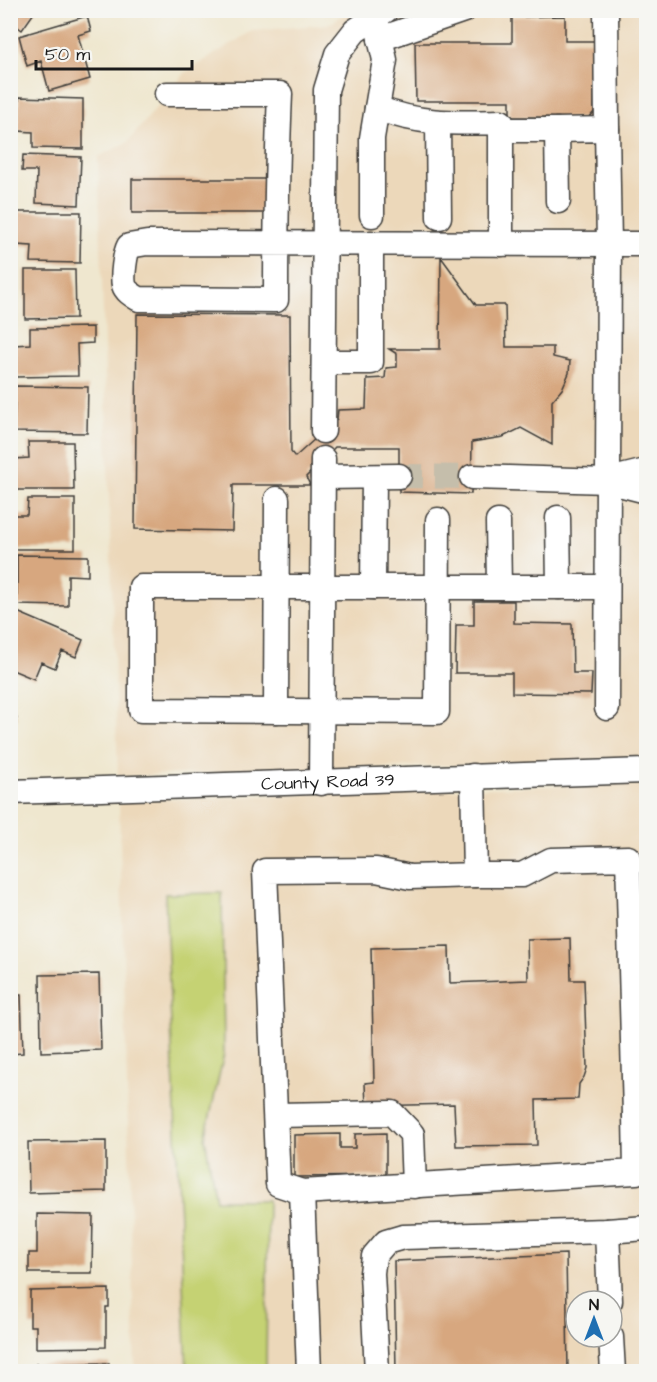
<svg xmlns="http://www.w3.org/2000/svg" width="657" height="1382" viewBox="0 0 657 1382" font-family="'Architects Daughter',sans-serif">
  <style>
    .built { fill: #ecd8ba; fill-rule: evenodd }
    .green { fill: #c5d273; stroke: #707748; stroke-width: 1.5 }
    .building { fill: #d7a77f }
    .lines { fill: none; stroke-linecap: round; stroke-linejoin: round }
    .minor-tunnel { stroke: #c5beab; stroke-width: 24; stroke-dasharray: 24 12; stroke-linecap: butt }
    .minor-casing { stroke: #3c3a37; stroke-width: 27 }
    .minor { stroke: #fff; stroke-width: 24 }
    .labels { text-anchor: middle; stroke-width: 4.5; stroke-linejoin: round; paint-order: stroke }
    .street-label { font-size: 18px; fill: #1c1c1c; stroke: #f6f6f2 }
  </style>
  <rect width="100%" height="100%" fill="#f6f6f2"/>
  <filter id="ink" filterUnits="userSpaceOnUse"><feTurbulence type="fractalNoise" baseFrequency=".0167" numOctaves="2"/><feDisplacementMap in="SourceGraphic" scale="12" xChannelSelector="R" yChannelSelector="G"/><feConvolveMatrix kernelMatrix="1 2 1 2 8 2 1 2 1" color-interpolation-filters="sRGB"/></filter>
  <filter id="wash" filterUnits="userSpaceOnUse"><feTurbulence type="fractalNoise" baseFrequency=".008" numOctaves="4" result="noise"/><feDisplacementMap in="SourceGraphic" scale="24" xChannelSelector="R" yChannelSelector="G"/><feGaussianBlur stdDeviation="1.35" result="paint"/><feColorMatrix in="noise" values="0 0 0 0 0 0 0 0 0 0 0 0 0 0 0 0 0 1.4 0 .05"/><feComposite in="paint" operator="in"/></filter>
  <g filter="url(#wash)">
    <rect width="100%" height="100%" fill="#efe7cf"/>
    <!-- built -->
    <path class="built" d="M349 11H646V759L118 776 98 157 127 143 186 72 252 31 330 24Z
      M646 783V1371H266L268 1200H216L205 1138 224 1054 222 893 165 894 187 1371H135L119 801ZM576 1301H612V1337H576Z"/>
    <!-- green -->
    <path class="green" d="M222 893 224 1054 205 1138 216 1200H268L266 1371H187L165 894Z"/>
    <g id="blocks">
      <!-- building -->
      <path class="building" d="M10 10H36L22 30 10 21Z
        M87 16 91 31 78 35 90 79 49 91 41 61 27 66 19 36Z
        M565 16V41H595L594 112 589 118 510 117V101H416L415 43H512V17Z
        M19 97 83 99V149L33 148V132L18 131Z
        M23 155 81 157 79 205 36 203 37 171H22Z
        M132 179H266V213H132Z
        M16 212H81L80 263 31 262 32 246 16 245Z
        M441 257 476 305H505L506 347H553V357L570 361 569 373 562 389 552 401V445L521 428 503 437 472 442 471 494 399 492V447H335L306 477 310 485H233L232 531 135 529 137 314 290 315 291 452 295 457 337 419 338 410 366 409 367 379 385 378 386 368 397 367V354L389 349H440Z
        M25 270H75L76 318 25 319Z
        M93 327V343L77 344 78 376 15 377 14 345 30 344V328Z
        M15 386 88 387 87 433 14 432Z
        M28 442H73L74 490H14V459L29 458Z
        M28 499H75V549H13V515H27Z
        M17 555 88 556V576L68 575V606L17 605Z
        M474 601H514V623L572 624 573 673H592L591 694 512 693V673H455L456 625H474Z
        M15 611 83 640 76 657 62 651 55 668 41 662 34 679 10 669V621Z
        M10 703 17 718 10 721Z
        M570 938 571 980H584L587 1068 584 1077 579 1084 578 1099 536 1100 537 1145 456 1146 454 1104 366 1106 365 1083 374 1082 371 948 449 946 450 983 528 980 527 939Z
        M99 974 101 1050 41 1052 40 975Z
        M10 995H21L23 1053 10 1054Z
        M386 1133V1176L294 1177V1135L340 1134V1148H355V1134Z
        M106 1141V1191L29 1193 28 1142Z
        M37 1214 93 1215 92 1273H29V1253H37Z
        M566 1254 568 1372H396L394 1261Z
        M109 1289V1307H106V1347L36 1348V1326H30V1291Z
        M109 1363V1372H36V1364Z"/>
    </g>
  </g>
  <g filter="url(#ink)">
    <use href="#blocks" fill-opacity="0" stroke="#3c3a37" stroke-width="1.5"/>
    <g class="lines">
      <!-- minor-tunnel -->
      <path class="minor-tunnel" d="M399 476 472 477"/>
      <defs>
        <g id="minor">
          <path d="M606 10 607 129"/>
          <path d="M380 39 464 10"/>
          <path d="M167 94H280C277 163 276 231 276 300L139 299C134 296 126 292 124 285 122 277 125 253 129 246L147 243C314 243 480 243 646 244"/>
          <path d="M377 108C421 125 455 123 501 122V244"/>
          <path d="M438 123 439 217"/>
          <path d="M501 130H557L558 201"/>
          <path d="M557 130 607 129 609 244 607 708"/>
          <path d="M372 215V138L385 60 375 16"/>
          <path d="M324 362H371V243"/>
          <path d="M323 431 326 90 337 54 355 31 386 10"/>
          <path d="M323 477 399 476"/>
          <path d="M472 477 607 481 646 491"/>
          <path d="M609 480 646 471"/>
          <path d="M558 518 559 587"/>
          <path d="M438 520 437 712 141 710V587C297 587 452 587 607 587"/>
          <path d="M498 522 499 587"/>
          <path d="M373 587 374 477"/>
          <path d="M276 711 277 499"/>
          <path d="M473 776 475 875 410 877 376 870 265 871 278 1184 302 1192 636 1172 635 1115 646 1113"/>
          <path d="M321 783 323 459"/>
          <path id="s1" d="M10 792 646 771"/>
          <path d="M475 875H522L551 860 628 858 635 1115"/>
          <path d="M276 1115 392 1113 412 1134 414 1186"/>
          <path d="M302 1192 309 1372"/>
          <path d="M607 1231 610 1301"/>
          <path d="M611 1337 613 1372"/>
          <path d="M377 1372 372 1273 374 1256 386 1242 403 1237 607 1231 646 1228"/>
        </g>
      </defs>
      <!-- minor casing -->
      <use href="#minor" class="minor-casing"/>
      <!-- minor -->
      <use href="#minor" class="minor"/>
    </g>
  </g>
  <g class="labels">
    <!-- street labels -->
    <g class="street-label">
      <text dy="6" stroke="none"><textPath href="#s1" startOffset="318">County Road 39</textPath></text>
    </g>
  </g>
  <!-- margin -->
  <rect width="657" height="1382" fill="none" stroke="#f6f6f2" stroke-width="36"/>
  <!-- north arrow -->
  <g transform="translate(594 1319)"><circle r="28" fill="#f6f6f2" stroke="#9f9f9c" stroke-width="1.5"/>
  <path d="M0-4.5L10 22L0 15L-10 22Z" fill="#1f6fb2"/>
  <text y="-9" font-size="16" font-weight="bold" text-anchor="middle" fill="#1c1c1c">N</text>
  </g>
  <!-- scale -->
  <path d="M36 60v9h156v-9" fill="none" stroke="#1c1c1c" stroke-width="3"/>
  <text x="45" y="60" font-size="18" fill="#1c1c1c" stroke="#f6f6f2" stroke-width="4.5" paint-order="stroke">50 m</text>
</svg>
